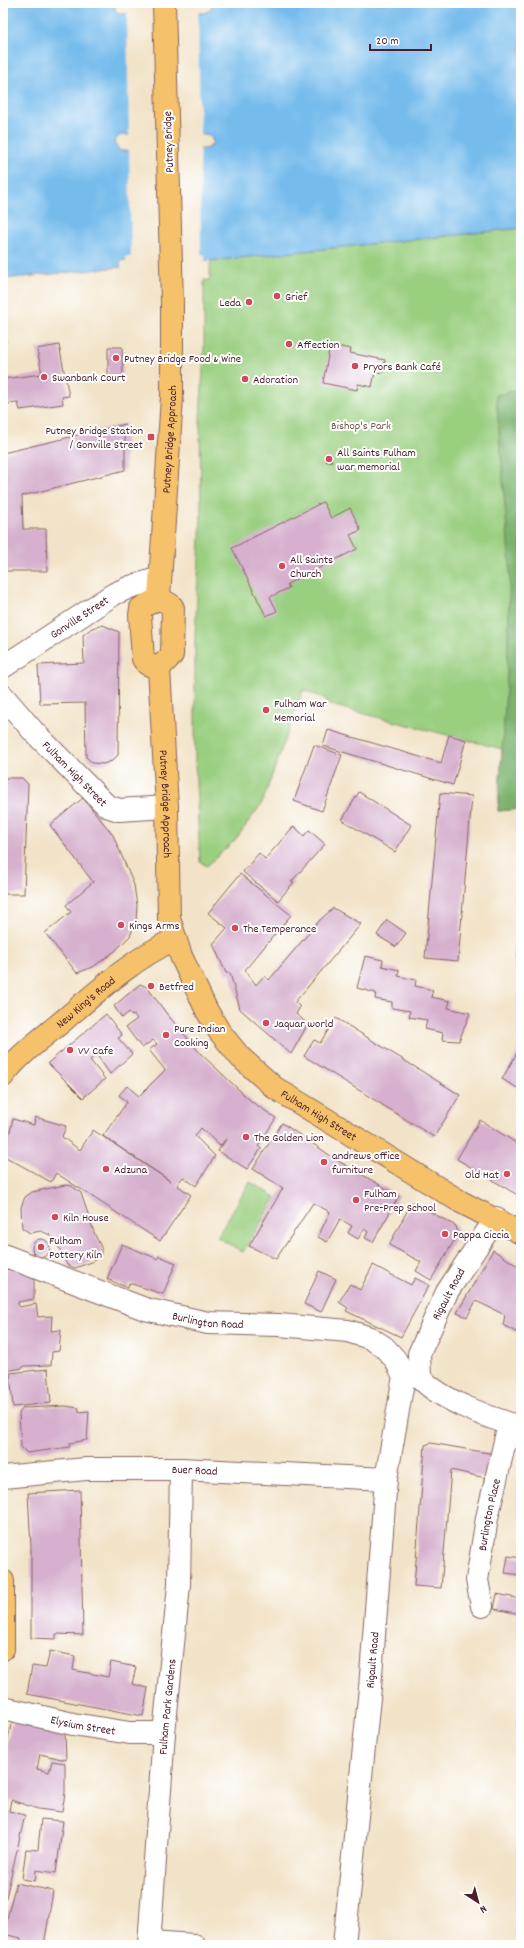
<svg xmlns="http://www.w3.org/2000/svg" width="524" height="1948" viewBox="0 0 524 1948" font-family="Dekko,sans-serif">
  <style>
    .green { fill: #9acf80; stroke: #727756 }
    .forest { fill: #7bb26e; stroke: #62684c }
    .water { fill: #74bbec; stroke: #5f6d8c; fill-rule: evenodd }
    .pier { fill: #f2e3c8 }
    .building { fill: #d6b0ce }
    .lines { fill: none; stroke-linecap: round; stroke-linejoin: round }
    .minor-casing { stroke: #856462; stroke-width: 24 }
    .primary-casing { stroke: #856462; stroke-width: 24 }
    .minor { stroke: #fff; stroke-width: 22 }
    .primary { stroke: #f5c16b; stroke-width: 22 }
    .poi-dot { fill: #d1495b; stroke: #fff; stroke-width: 1.5 }
    .labels { text-anchor: middle; stroke-width: 4; stroke-linejoin: round; paint-order: stroke }
    .street-label { font-size: 12px; fill: #4a1f2b; stroke: #fff }
    .poi-label { font-size: 12px; fill: #4a1f2b; stroke: #fff; text-anchor: start }
    .park-label { font-size: 12px; fill: #665d49; stroke: #fff }
  </style>
  <rect width="100%" height="100%" fill="#fff"/>
  <filter id="ink" filterUnits="userSpaceOnUse"><feTurbulence type="fractalNoise" baseFrequency=".025" numOctaves="2"/><feDisplacementMap in="SourceGraphic" scale="8" xChannelSelector="R" yChannelSelector="G"/><feConvolveMatrix kernelMatrix="1 2 1 2 8 2 1 2 1" color-interpolation-filters="sRGB"/></filter>
  <filter id="wash" filterUnits="userSpaceOnUse"><feTurbulence type="fractalNoise" baseFrequency=".012" numOctaves="4" result="noise"/><feDisplacementMap in="SourceGraphic" scale="16" xChannelSelector="R" yChannelSelector="G"/><feGaussianBlur stdDeviation="0.9" result="paint"/><feColorMatrix in="noise" values="0 0 0 0 0 0 0 0 0 0 0 0 0 0 0 0 0 1.4 0 .05"/><feComposite in="paint" operator="in"/></filter>
  <g filter="url(#wash)">
    <rect width="100%" height="100%" fill="#f2e3c8"/>
    <!-- green -->
    <path class="green" d="M521 228V809L498 811 502 749 338 707 326 702V699L303 690 262 803 236 839 207 866 200 862 195 761V635L201 518 200 420 204 351V280H210V261Z
      M250 1182 276 1197 243 1252 217 1237Z"/>
    <!-- forest -->
    <path class="forest" d="M521 389V809L498 811 507 674 510 568 496 395Z"/>
    <!-- water -->
    <path class="water" d="M3 3H115V11L119 14 204 13 210 10 212 5 211 3H521V228L210 261H205L204 255 121 261V267L3 279ZM206 134 211 137 213 142 211 146 205 149 120 151 114 143 117 138 121 135Z"/>
    <!-- pier -->
    <path class="pier" d="M198 11 200 135 204 136 125 137 129 136 127 12Z
      M200 147 201 254 205 255V261H210V263H204L203 257H201L123 263 121 269V261H126V257H131L129 149Z"/>
    <g id="blocks">
      <!-- building -->
      <path class="building" d="M4 322 6 342H3V323Z
        M59 345 69 396 62 397 63 404 20 410 18 403 3 404V379L42 374 37 349Z
        M330 345 351 349 350 353 385 360 383 373 375 372 372 387 358 384 357 390 323 383Z
        M108 347H122L123 376 108 377Z
        M125 424V470L22 496 23 529H46L47 571H3V453Z
        M330 456 332 461 327 462 325 457Z
        M323 502 331 518 350 508 361 530 350 535 357 549 287 584 289 588 270 597 277 611 266 616 232 548Z
        M103 625 119 632 118 755 112 761 103 764 93 763 86 757 85 703 40 704 38 665 84 663 83 635 92 628Z
        M328 730 441 763 449 735 466 740 453 785 323 746Z
        M314 745 342 755 322 811 294 801Z
        M3 778H22L28 784 24 894H3Z
        M359 792 411 825 395 852 342 820Z
        M440 793 472 796 458 961 425 958Z
        M83 798 113 835 134 885 137 906 136 921 130 936 115 951 93 967 77 973 45 933 71 912 66 905 93 882 50 825Z
        M294 826 304 836 309 830 325 844 291 882H294L278 901 243 872 259 853 265 859Z
        M240 874 291 915 245 970 256 985 264 976 269 980 319 921 333 908 361 924 295 1002 300 1007 296 1014 308 1024 291 1054 240 1009 230 973H226L213 944 227 928 208 913Z
        M387 920 406 933 396 947 377 935Z
        M520 931H521V963L517 962Z
        M365 956 383 960 382 966 399 970 398 976 416 980 415 986 433 990 431 997 450 1001 448 1008 470 1013 459 1041 442 1040 443 1033 425 1029 427 1020 409 1017 410 1011 392 1008V1002L375 999 376 993 357 988Z
        M140 984 147 987 166 1013 200 1053 252 1102 276 1118 258 1146 261 1149 247 1169 218 1151 227 1138 220 1146 201 1128 195 1136 215 1156 196 1186 183 1177 177 1185 191 1195 160 1241 56 1173 51 1182 4 1156 13 1119 34 1125 35 1117 66 1126 62 1137 80 1150 93 1130 170 1181 103 1136 127 1102 119 1095 127 1086 139 1096 165 1070 149 1050 157 1044 153 1040 142 1048 126 1027 137 1019 134 1015 132 1016 129 1012 122 1018 114 1006Z
        M106 1014 122 1035 118 1038 132 1054 110 1074 96 1054 90 1060 105 1079 83 1098 48 1063Z
        M336 1018 460 1095 434 1137 304 1056 314 1040 320 1043Z
        M521 1046V1090L502 1079Z
        M480 1120 521 1146V1197L457 1159Z
        M282 1123 340 1162 399 1196 373 1242 365 1238 368 1232 364 1229 358 1239 348 1233 352 1226 340 1219 327 1242 318 1237 330 1212 313 1203 276 1259 249 1246 283 1188 253 1169Z
        M65 1185 72 1186 81 1193 95 1235 101 1247V1255L92 1262 75 1268 67 1265 60 1249 50 1235 41 1231 30 1233 22 1228 21 1207 25 1197 32 1192Z
        M412 1202 456 1226 458 1234 431 1280 416 1271 421 1262 389 1245Z
        M32 1248a9 9 0 1 1 18 0a9 9 0 1 1-18 0Z
        M122 1244 158 1259 159 1256 176 1263 163 1294 129 1283 128 1288 107 1279Z
        M493 1250 521 1268V1335L503 1325 505 1315 476 1301 467 1317 457 1313Z
        M373 1265 411 1285 415 1278 429 1285 401 1337 346 1311 348 1308 339 1302 350 1284 360 1290Z
        M13 1269 34 1273V1299L18 1302 19 1307 36 1304 38 1317 52 1316 51 1331 61 1330 59 1351 52 1352 51 1365 24 1366 23 1368 5 1371 3 1358V1270Z
        M319 1271 336 1279 321 1312 304 1304Z
        M48 1369 51 1403 13 1407 10 1373Z
        M66 1406 79 1408V1412L89 1411 87 1440 70 1443V1447L27 1453 21 1447 19 1413 23 1408Z
        M431 1443 494 1454 490 1479 451 1470 441 1588 414 1586 425 1445Z
        M80 1490 83 1635 56 1634V1639L31 1638V1547L28 1493Z
        M508 1556 521 1558V1575L505 1573Z
        M497 1594 521 1599V1614L494 1609Z
        M50 1651 75 1656 73 1670 108 1677 111 1662 136 1667 132 1684 148 1688 143 1716 27 1694 32 1666 46 1668Z
        M15 1721 65 1733 66 1760 40 1754 37 1769 49 1772 52 1761 65 1763V1793L62 1812 38 1809 11 1800 9 1811 25 1815 4 1906 3 1760 11 1725Z
        M41 1819 63 1821 56 1873 36 1870 35 1881 22 1879 26 1849 38 1850Z
        M16 1883 53 1891 44 1945H20L21 1938 3 1934Z"/>
    </g>
  </g>
  <g filter="url(#ink)">
    <use href="#blocks" fill-opacity="0" stroke="#856462" stroke-width="1"/>
    <g class="lines">
      <defs>
        <g id="minor">
          <path id="s1" d="M3 667 114 594 130 587 160 578"/>
          <path id="s2" d="M3 696 33 731 107 806 119 810 167 807"/>
          <path d="M496 1218 447 1292 419 1354 420 1377C439 1400 492 1419 521 1427"/>
          <path id="s3" d="M3 1255 145 1309 208 1323 279 1325 348 1331 370 1338 384 1347 395 1359 404 1376 386 1479 370 1688 344 1945"/>
          <path id="s4" d="M3 1477 86 1469H181L386 1479"/>
          <path id="s5" d="M482 1606 477 1580 487 1518 509 1424"/>
          <path id="s6" d="M3 1708 73 1724 130 1733H164"/>
          <path d="M150 1942 194 1945"/>
          <path id="s7" d="M149 1945 164 1733 179 1585 181 1469"/>
        </g>
        <g id="primary">
          <path id="s8" d="M159 598 172 397V303L164 3"/>
          <path id="s9" d="M159 668 167 807 169 918 181 956 207 1011 219 1031 240 1057 275 1088 461 1202 521 1233"/>
          <path d="M159 668 147 664 143 659 140 615 141 608 159 598"/>
          <path d="M159 668 172 655 173 608 171 605 159 598"/>
          <path id="s10" d="M3 1076C19 1054 44 1037 64 1020 99 990 133 959 175 939"/>
          <path d="M3 1581V1649"/>
        </g>
      </defs>
      <!-- minor casing -->
      <use href="#minor" class="minor-casing"/>
      <!-- primary casing -->
      <use href="#primary" class="primary-casing"/>
      <!-- minor -->
      <use href="#minor" class="minor"/>
      <!-- primary -->
      <use href="#primary" class="primary"/>
    </g>
  </g>
  <!-- markers -->
  <g class="poi-dot">
    <circle cx="277" cy="296" r="4"/>
    <circle cx="249" cy="302" r="4"/>
    <circle cx="289" cy="344" r="4"/>
    <circle cx="116" cy="358" r="4"/>
    <circle cx="355" cy="366" r="4"/>
    <circle cx="44" cy="377" r="4"/>
    <circle cx="245" cy="379" r="4"/>
    <rect x="147" y="433" width="8" height="8" rx="2"/>
    <circle cx="329" cy="459" r="4"/>
    <circle cx="282" cy="566" r="4"/>
    <circle cx="266" cy="710" r="4"/>
    <circle cx="121" cy="925" r="4"/>
    <circle cx="235" cy="928" r="4"/>
    <circle cx="151" cy="986" r="4"/>
    <circle cx="266" cy="1023" r="4"/>
    <circle cx="166" cy="1035" r="4"/>
    <circle cx="70" cy="1050" r="4"/>
    <circle cx="246" cy="1137" r="4"/>
    <circle cx="324" cy="1162" r="4"/>
    <circle cx="106" cy="1169" r="4"/>
    <circle cx="507" cy="1174" r="4"/>
    <circle cx="356" cy="1200" r="4"/>
    <circle cx="55" cy="1217" r="4"/>
    <circle cx="445" cy="1234" r="4"/>
    <circle cx="41" cy="1247" r="4"/>
  </g>
  <g class="labels">
    <!-- street labels -->
    <g class="street-label">
      <text transform="translate(168 142) rotate(-92)" y="4">Putney Bridge</text>
      <text dy="4" stroke="none"><textPath href="#s8" startOffset="159">Putney Bridge Approach</textPath></text>
      <text dy="4" stroke="none"><textPath href="#s1" startOffset="91">Gonville Street</textPath></text>
      <text dy="4" stroke="none"><textPath href="#s2" startOffset="106">Fulham High Street</textPath></text>
      <text dy="4" stroke="none"><textPath href="#s9" startOffset="136">Putney Bridge Approach</textPath></text>
      <text dy="4" stroke="none"><textPath href="#s10" startOffset="111">New King's Road</textPath></text>
      <text dy="4" stroke="none"><textPath href="#s9" startOffset="506">Fulham High Street</textPath></text>
      <text transform="translate(448 1294) rotate(-62)" y="4">Rigault Road</text>
      <text dy="4" stroke="none"><textPath href="#s3" startOffset="216">Burlington Road</textPath></text>
      <text dy="4" stroke="none"><textPath href="#s4" startOffset="192">Buer Road</textPath></text>
      <text dy="4" stroke="none"><textPath href="#s5" startOffset="93">Burlington Place</textPath></text>
      <text transform="translate(372 1660) rotate(-85)" y="4">Rigault Road</text>
      <text dy="4" stroke="none"><textPath href="#s7" startOffset="239">Fulham Park Gardens</textPath></text>
      <text dy="4" stroke="none"><textPath href="#s6" startOffset="82">Elysium Street</textPath></text>
    </g>
    <!-- poi labels -->
    <g class="poi-label">
      <text x="285" y="300">Grief</text>
      <text x="241" y="306" text-anchor="end">Leda</text>
      <text x="297" y="348">Affection</text>
      <text x="124" y="362">Putney Bridge Food &amp; Wine</text>
      <text x="363" y="370">Pryors Bank Café</text>
      <text x="52" y="381">Swanbank Court</text>
      <text x="253" y="383">Adoration</text>
      <text x="143" y="434" text-anchor="end">Putney Bridge Station<tspan x="143" dy="14">/ Gonville Street</tspan></text>
      <text x="337" y="456">All Saints Fulham<tspan x="337" dy="14">war memorial</tspan></text>
      <text x="290" y="563">All Saints<tspan x="290" dy="14">Church</tspan></text>
      <text x="274" y="707">Fulham War<tspan x="274" dy="14">Memorial</tspan></text>
      <text x="129" y="929">Kings Arms</text>
      <text x="243" y="932">The Temperance</text>
      <text x="159" y="990">Betfred</text>
      <text x="274" y="1027">Jaquar world</text>
      <text x="174" y="1032">Pure Indian<tspan x="174" dy="14">Cooking</tspan></text>
      <text x="78" y="1054">VV Cafe</text>
      <text x="254" y="1141">The Golden Lion</text>
      <text x="332" y="1159">andrews office<tspan x="332" dy="14">furniture</tspan></text>
      <text x="114" y="1173">Adzuna</text>
      <text x="499" y="1178" text-anchor="end">Old Hat</text>
      <text x="364" y="1197">Fulham<tspan x="364" dy="14">Pre-Prep School</tspan></text>
      <text x="63" y="1221">Kiln House</text>
      <text x="453" y="1238">Pappa Ciccia</text>
      <text x="49" y="1244">Fulham<tspan x="49" dy="14">Pottery Kiln</tspan></text>
    </g>
    <!-- park labels -->
    <g class="park-label">
      <text x="361" y="429">Bishop's Park</text>
    </g>
  </g>
  <!-- margin -->
  <rect width="524" height="1948" fill="none" stroke="#fff" stroke-width="16"/>
  <!-- north arrow -->
  <g transform="translate(478 1902) rotate(144)" stroke="#ffffff" stroke-width="3" paint-order="stroke">
  <path d="M0-3L7 15L0 10L-7 15Z" fill="#4a1f2b"/>
  <text y="-6" font-size="11" font-weight="bold" text-anchor="middle" fill="#4a1f2b">N</text>
  </g>
  <!-- scale -->
  <path d="M370 44v6h61v-6" fill="none" stroke="#4a1f2b" stroke-width="2"/>
  <text x="376" y="44" font-size="12" fill="#4a1f2b" stroke="#ffffff" stroke-width="3" paint-order="stroke">20 m</text>
</svg>
